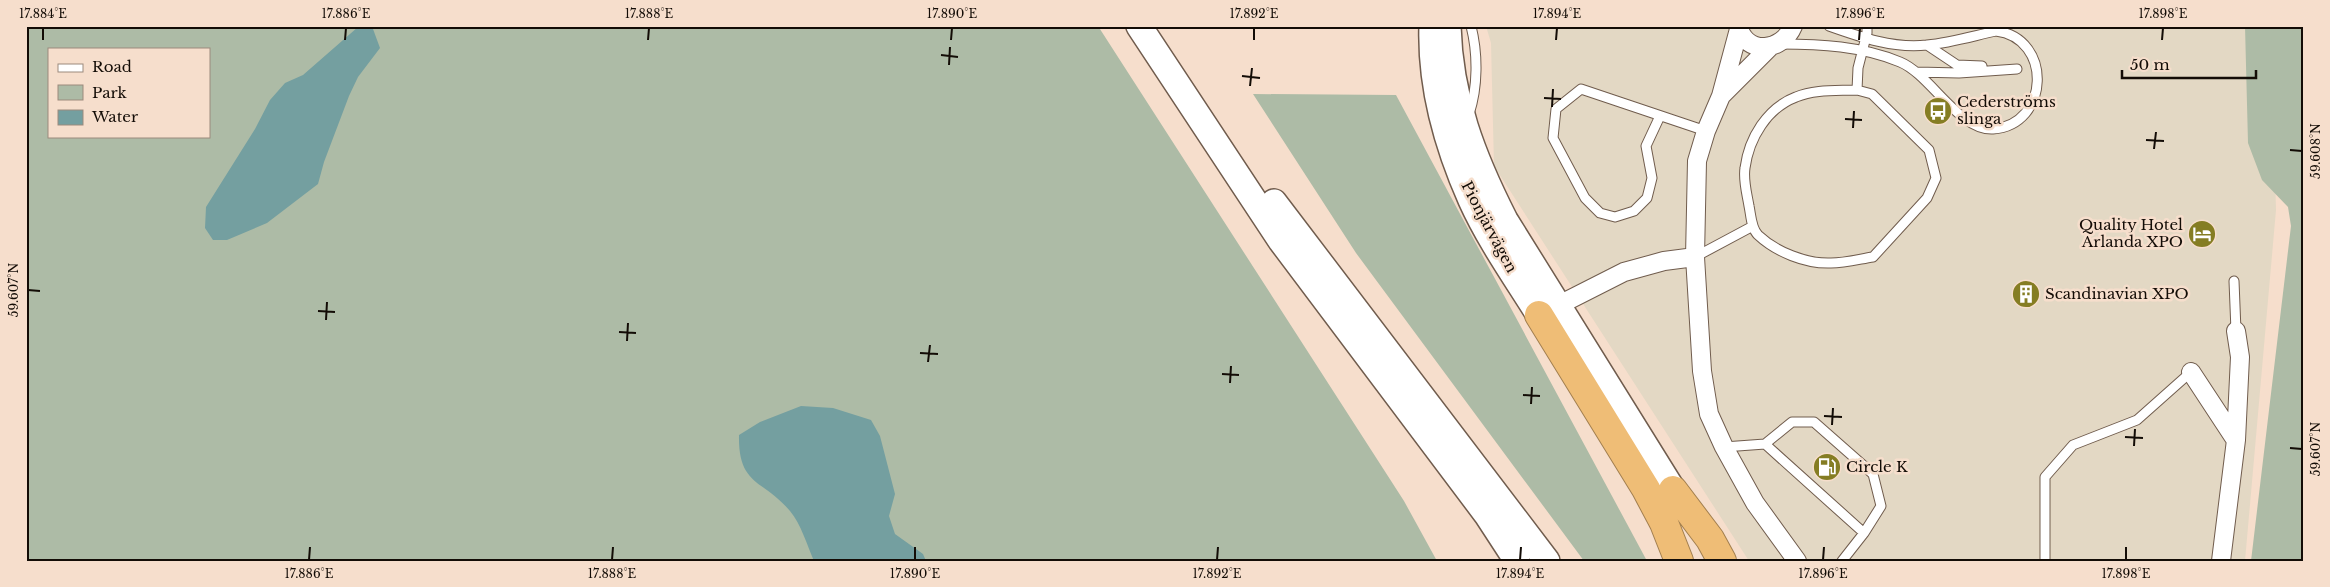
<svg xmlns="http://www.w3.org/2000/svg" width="2330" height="587" viewBox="0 0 2330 587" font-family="'Libre Baskerville',serif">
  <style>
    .commercial { fill: #e3d8c4 }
    .green { fill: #adbba6; fill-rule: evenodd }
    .water { fill: #749fa0 }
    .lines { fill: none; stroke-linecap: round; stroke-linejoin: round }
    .service-casing { stroke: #705c4d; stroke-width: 11 }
    .minor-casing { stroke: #705c4d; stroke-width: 20 }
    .secondary-casing { stroke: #705c4d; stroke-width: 28 }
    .motorway-casing { stroke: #a27f4f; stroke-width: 30 }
    .service { stroke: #fff; stroke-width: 9 }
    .minor { stroke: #fff; stroke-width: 18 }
    .secondary { stroke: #fff; stroke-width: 25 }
    .motorway { stroke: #efbd76; stroke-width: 28 }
    .ticks { fill: none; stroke: #130c06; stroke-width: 2 }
    .labels { text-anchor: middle; stroke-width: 5; stroke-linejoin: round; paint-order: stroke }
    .poi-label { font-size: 15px; fill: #130c06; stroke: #f6decc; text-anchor: start }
    .street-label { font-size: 15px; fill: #130c06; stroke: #f6decc }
    .neatline { fill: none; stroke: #130c06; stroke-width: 2 }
    .ticks-label { font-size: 12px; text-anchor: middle; fill: #130c06 }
  </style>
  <rect width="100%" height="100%" fill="#f6decc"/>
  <!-- commercial -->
  <path class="commercial" d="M1486 26H2271L2276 210 2245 561H1749L1494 166 1491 43Z"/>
  <!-- green -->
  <path class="green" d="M26 26H1098L1404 501 1437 561H26ZM49 49H209V136H49Z
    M2245 26H2304V561H2251L2291 226 2288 207 2262 180 2248 143Z
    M1253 94 1396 95 1647 561H1584L1356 253Z"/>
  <!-- water -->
  <path class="water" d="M358 27 373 29 380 48 358 77 349 96 324 162 318 184 267 223 227 240H213L205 228 206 207 255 129 270 100 285 83 303 75Z
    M801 406 833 408 871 420 880 436 895 494 889 516 895 534 923 554 926 561H814C807 545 801 524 790 511 763 479 738 486 739 435L760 422Z"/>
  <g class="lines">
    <defs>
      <path id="service" d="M1780 44C1820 44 1862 46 1900 62 1930 74 1959 131 1993 129 2050 125 2053 38 1996 31 1973 36 1950 43 1927 45 1894 49 1860 37 1829 26
        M1927 45 1957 65 1982 66
        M1917 72 1959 73 2017 69
        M1857 90 1872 94 1929 150 1936 178 1927 198 1873 257C1860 259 1845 263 1831 263 1806 264 1776 252 1758 235 1751 228 1751 215 1749 206 1747 194 1743 180 1745 168 1749 138 1767 108 1796 97 1815 89 1837 91 1857 90Z
        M1857 90 1858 68 1867 33V26
        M1469 114C1478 87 1478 54 1471 26
        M1660 116 1646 146 1652 178 1647 198 1634 211 1615 217 1600 213 1585 198 1553 138 1556 109 1581 89 1706 131
        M1695 257 1753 226
        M2234 281 2236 331
        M1765 444 1864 533
        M1724 447 1765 444 1792 422H1814L1873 474 1881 506 1864 533 1842 561
        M2045 561V477L2073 445 2137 420 2191 372"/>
      <path id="minor" d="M1738 26C1747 56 1782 52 1793 26
        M1739 29 1721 96 1706 131 1697 161 1695 257 1702 371 1709 414 1724 447 1755 503 1797 561
        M1721 96 1770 47
        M1549 310 1624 272 1664 261 1695 257
        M2191 372 2235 439
        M2221 561 2236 440 2240 357 2236 331"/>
      <path id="secondary" d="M1139 26 1281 241 1487 515 1517 561
        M1432 26C1430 86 1447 146 1471 200 1489 240 1516 278 1539 315
        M1448 26C1450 98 1473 157 1505 220L1673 490
        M1274 202 1547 561"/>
      <path id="motorway" d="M1539 315 1646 489 1664 523 1679 561
        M1673 490 1710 539 1722 561"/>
    </defs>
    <!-- service casing -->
    <use href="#service" class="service-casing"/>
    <!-- minor casing -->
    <use href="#minor" class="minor-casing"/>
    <!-- secondary casing -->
    <use href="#secondary" class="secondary-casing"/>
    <!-- motorway casing -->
    <use href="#motorway" class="motorway-casing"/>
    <!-- service -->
    <use href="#service" class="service"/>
    <!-- minor -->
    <use href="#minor" class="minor"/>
    <!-- secondary -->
    <use href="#secondary" class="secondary"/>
    <!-- motorway -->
    <use href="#motorway" class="motorway"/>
  </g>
  <!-- ticks -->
  <path class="ticks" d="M43 40V28M345 40 346 28M648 40 649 28M951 40 952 28M1254 40V28M1556 40 1557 28M1859 40 1860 28M2162 40 2163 28M941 55 958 57M949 65 950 47M1242 76 1260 78M1250 86 1252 68M1544 98 1561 99M1552 107 1553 89M1845 119 1862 120M1853 128 1854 111M2146 140 2164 141M2154 149 2156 132M2290 150 2302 151M28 290 40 291M318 311 335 312M326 320 327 302M619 332 636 333M627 341 628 323M920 353 938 354M928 362 930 345M1222 374 1239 375M1230 383 1231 366M1523 395 1540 396M1531 404 1532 387M1824 416 1842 417M1832 425 1833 408M2125 437 2143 438M2134 446 2135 429M2290 448 2302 449M309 560 310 547M612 560 613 547M915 560V547M1217 560 1218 547M1520 560 1521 547M1823 560 1824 547M2126 560V547"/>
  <!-- icons -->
  <defs>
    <symbol id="bus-disc" viewBox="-11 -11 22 22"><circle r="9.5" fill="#857d23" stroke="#f6decc"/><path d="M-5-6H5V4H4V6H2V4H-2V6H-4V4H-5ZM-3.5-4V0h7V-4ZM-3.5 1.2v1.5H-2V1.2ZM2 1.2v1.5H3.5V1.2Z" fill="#fff"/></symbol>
    <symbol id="hotel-disc" viewBox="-11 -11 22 22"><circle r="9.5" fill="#857d23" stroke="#f6decc"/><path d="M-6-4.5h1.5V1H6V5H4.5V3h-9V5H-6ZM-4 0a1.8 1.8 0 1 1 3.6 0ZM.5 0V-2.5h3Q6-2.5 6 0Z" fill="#fff"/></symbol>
    <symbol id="building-disc" viewBox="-11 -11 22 22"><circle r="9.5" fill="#857d23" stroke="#f6decc"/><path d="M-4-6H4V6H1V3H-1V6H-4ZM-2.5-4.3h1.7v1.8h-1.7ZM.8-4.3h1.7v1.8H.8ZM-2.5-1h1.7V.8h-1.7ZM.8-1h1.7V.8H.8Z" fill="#fff"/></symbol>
    <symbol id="fuel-disc" viewBox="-11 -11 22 22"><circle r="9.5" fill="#857d23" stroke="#f6decc"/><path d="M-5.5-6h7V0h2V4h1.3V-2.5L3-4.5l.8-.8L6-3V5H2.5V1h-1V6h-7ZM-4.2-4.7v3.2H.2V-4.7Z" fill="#fff"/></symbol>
  </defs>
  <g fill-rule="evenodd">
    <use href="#bus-disc" x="1922" y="95" width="32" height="32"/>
    <use href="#hotel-disc" x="2186" y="218" width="32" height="32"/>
    <use href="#building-disc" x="2010" y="278" width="32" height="32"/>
    <use href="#fuel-disc" x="1811" y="451" width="32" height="32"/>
  </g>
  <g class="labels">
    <!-- poi labels -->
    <g class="poi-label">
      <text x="1957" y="107">Cederströms<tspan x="1957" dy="17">slinga</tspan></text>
      <text x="2183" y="230" text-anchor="end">Quality Hotel<tspan x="2183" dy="17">Arlanda XPO</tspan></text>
      <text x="2045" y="299">Scandinavian XPO</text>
      <text x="1846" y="472">Circle K</text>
    </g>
    <!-- street labels -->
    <g class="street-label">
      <text transform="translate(1489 227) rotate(62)" y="5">Pionjärvägen</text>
    </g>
  </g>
  <!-- border -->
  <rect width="2330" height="587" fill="none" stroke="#f6decc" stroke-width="55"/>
  <!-- legend -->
  <rect x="48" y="48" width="162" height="90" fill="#f6decc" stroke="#9b8a7d"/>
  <rect x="58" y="64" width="25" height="8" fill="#ffffff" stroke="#9b8a7d"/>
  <text x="92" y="72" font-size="15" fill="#130c06">Road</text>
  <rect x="58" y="85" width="25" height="15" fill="#adbba6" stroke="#9b8a7d"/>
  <text x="92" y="98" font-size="15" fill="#130c06">Park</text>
  <rect x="58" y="110" width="25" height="15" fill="#749fa0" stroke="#9b8a7d"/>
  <text x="92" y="122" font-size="15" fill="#130c06">Water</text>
  <!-- scale -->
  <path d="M2122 70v8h134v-8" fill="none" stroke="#130c06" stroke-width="2.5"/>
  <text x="2130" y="70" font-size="15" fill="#130c06" stroke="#f6decc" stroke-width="4" paint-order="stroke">50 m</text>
  <rect x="28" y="28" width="2274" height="532" class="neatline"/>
  <g class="ticks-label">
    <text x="43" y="18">17.884°E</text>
    <text x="346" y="18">17.886°E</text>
    <text x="649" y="18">17.888°E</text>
    <text x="952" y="18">17.890°E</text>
    <text x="1254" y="18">17.892°E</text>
    <text x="1557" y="18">17.894°E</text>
    <text x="1860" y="18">17.896°E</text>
    <text x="2163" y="18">17.898°E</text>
    <text transform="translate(2316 151) rotate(-90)" y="4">59.608°N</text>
    <text transform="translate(14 290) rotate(-90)" y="4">59.607°N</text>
    <text transform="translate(2316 449) rotate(-90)" y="4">59.607°N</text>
    <text x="309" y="578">17.886°E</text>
    <text x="612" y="578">17.888°E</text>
    <text x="915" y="578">17.890°E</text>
    <text x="1217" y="578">17.892°E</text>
    <text x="1520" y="578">17.894°E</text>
    <text x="1823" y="578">17.896°E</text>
    <text x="2126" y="578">17.898°E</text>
  </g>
</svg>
